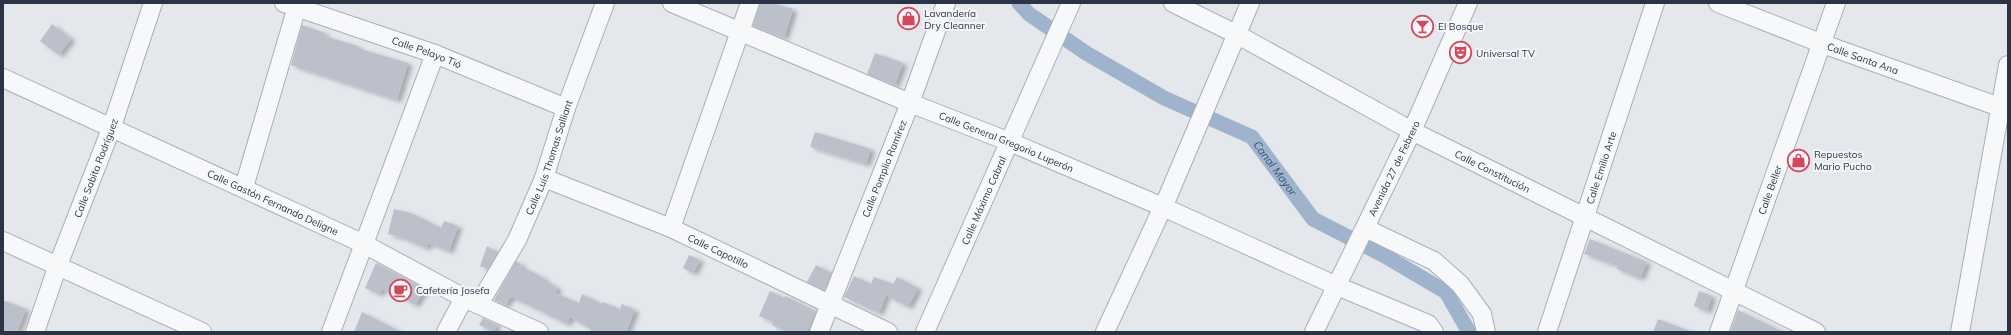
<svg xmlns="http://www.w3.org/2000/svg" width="2011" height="335" viewBox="0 0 2011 335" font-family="Mulish,sans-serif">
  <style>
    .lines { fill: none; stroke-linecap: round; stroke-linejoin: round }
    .canal { stroke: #9fb4cc; stroke-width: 15 }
    .building { fill: #bbc0ca; filter: url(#shadow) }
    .minor-casing { stroke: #a9aeb7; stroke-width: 20 }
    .minor { stroke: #f7f8fa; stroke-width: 18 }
    .labels { text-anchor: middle; stroke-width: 4; stroke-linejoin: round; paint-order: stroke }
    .poi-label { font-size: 10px; fill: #2b3445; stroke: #f4f6f9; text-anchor: start }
    .street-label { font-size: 10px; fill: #2b3445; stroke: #f4f6f9 }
    .water-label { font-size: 11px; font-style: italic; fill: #34527a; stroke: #f4f6f9 }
  </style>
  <defs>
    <filter id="shadow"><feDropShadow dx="4.5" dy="2.5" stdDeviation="2" flood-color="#0004"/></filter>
  </defs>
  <rect width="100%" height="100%" fill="#e4e7ec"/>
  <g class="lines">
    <!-- canal -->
    <path class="canal" id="s1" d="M1019 3 1029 14 1086 53 1164 98 1252 137 1313 219 1385 256 1446 292 1469 332"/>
  </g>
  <!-- building -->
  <path class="building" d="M760 3H773L793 9 784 38 753 26Z
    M52 24 71 39 59 55 40 41Z
    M302 25 325 33 324 36 358 46 357 48 408 63 397 100 291 65Z
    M875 53 903 63 895 85 867 74Z
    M815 132 871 149 866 164 810 147Z
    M394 209 411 213 441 228 444 221 458 226 449 251 428 243 426 248 403 238 388 234Z
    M1590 239 1647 262 1640 278 1617 269 1618 266 1584 254Z
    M487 246 498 252 488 269 480 266Z
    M689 255 700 260 693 273 683 268Z
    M516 261 521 264 520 266 544 278 543 279 558 288 555 293 579 303 582 294 602 304 603 302 620 309 622 304 635 310 626 332H590L591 329 570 317 567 324 514 298 510 297 506 305 494 300Z
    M376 263 425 289 415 305 396 294 395 296 382 289 379 294 365 288Z
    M816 265 831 273 824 290 807 282Z
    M854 276 871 284 874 277 893 284 897 277 918 288 908 307 886 295 879 313 844 297Z
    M770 291 784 298 785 296 816 311 807 332H787L772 325 773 322 759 316Z
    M1699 291 1712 296 1707 311 1694 306Z
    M3 300 26 309 17 332H3Z
    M1738 310 1783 332H1730Z
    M362 312 401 332H354Z
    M483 318 497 325 494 332 479 325Z
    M1658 319 1690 331V332H1653Z"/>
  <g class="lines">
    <defs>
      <g id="minor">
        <path id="s2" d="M284 3 435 54 566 108"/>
        <path id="s3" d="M672 3 910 103 1010 142 1163 207 1337 286 1428 324 1434 332"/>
        <path id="s4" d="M1173 3 1236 34 1412 131 1816 332"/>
        <path id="s5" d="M1718 3 1823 44 2008 110"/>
        <path id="s6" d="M3 78 364 244 464 298 539 332"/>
        <path id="s7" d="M544 178 671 228 888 332"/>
        <path d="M244 187 298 3"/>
        <path d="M671 228 750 3"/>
        <path d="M1365 228 1434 261 1460 284 1482 314 1486 332"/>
        <path d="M3 241 202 332"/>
        <path id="s8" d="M479 304 517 240 544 178 566 108 605 3"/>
        <path id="s9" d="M35 332 58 265 111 129 153 3"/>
        <path d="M331 332 435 54"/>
        <path d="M446 332 464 298"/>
        <path id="s10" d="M819 332 910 103 946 3"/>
        <path id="s11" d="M925 332 1071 3"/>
        <path d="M1105 332 1168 196 1250 3"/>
        <path id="s12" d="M1314 332 1412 131 1468 3"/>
        <path id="s13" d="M1547 332 1655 3"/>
        <path id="s14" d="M1719 332 1836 3"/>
        <path d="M1960 332 2008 65"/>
      </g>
    </defs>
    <!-- minor casing -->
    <use href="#minor" class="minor-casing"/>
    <!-- minor -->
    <use href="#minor" class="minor"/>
  </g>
  <!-- icons -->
  <defs>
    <symbol id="shop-ring" viewBox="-11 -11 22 22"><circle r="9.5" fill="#f4f6f9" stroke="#d1495b" stroke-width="1.5"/><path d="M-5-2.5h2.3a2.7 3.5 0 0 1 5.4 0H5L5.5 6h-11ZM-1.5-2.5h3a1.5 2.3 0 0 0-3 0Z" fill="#d1495b"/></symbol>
    <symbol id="bar-ring" viewBox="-11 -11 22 22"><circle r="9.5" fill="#f4f6f9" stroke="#d1495b" stroke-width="1.5"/><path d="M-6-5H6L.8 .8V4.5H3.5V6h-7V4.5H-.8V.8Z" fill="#d1495b"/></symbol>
    <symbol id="theatre-ring" viewBox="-11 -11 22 22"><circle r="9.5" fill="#f4f6f9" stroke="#d1495b" stroke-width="1.5"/><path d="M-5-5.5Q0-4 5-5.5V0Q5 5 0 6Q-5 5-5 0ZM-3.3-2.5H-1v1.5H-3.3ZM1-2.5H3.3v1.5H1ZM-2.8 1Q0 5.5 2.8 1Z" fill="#d1495b"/></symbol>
    <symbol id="cafe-ring" viewBox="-11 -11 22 22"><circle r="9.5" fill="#f4f6f9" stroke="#d1495b" stroke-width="1.5"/><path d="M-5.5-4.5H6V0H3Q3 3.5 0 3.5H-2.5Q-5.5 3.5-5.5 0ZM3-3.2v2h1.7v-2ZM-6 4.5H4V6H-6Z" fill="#d1495b"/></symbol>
  </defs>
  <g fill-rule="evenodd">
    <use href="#shop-ring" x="896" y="6" width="25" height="25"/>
    <use href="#bar-ring" x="1410" y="14" width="25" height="25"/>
    <use href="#theatre-ring" x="1448" y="40" width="25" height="25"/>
    <use href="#shop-ring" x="1786" y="148" width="25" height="25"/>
    <use href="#cafe-ring" x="388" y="278" width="25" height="25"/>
  </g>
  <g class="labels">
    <!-- poi labels -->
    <g class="poi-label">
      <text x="924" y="17">Lavandería<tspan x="924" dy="12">Dry Cleanner</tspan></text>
      <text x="1438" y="30">El Bosque</text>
      <text x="1476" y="57">Universal TV</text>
      <text x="1814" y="158">Repuestos<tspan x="1814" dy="12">Mario Pucho</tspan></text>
      <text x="416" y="294">Cafetería Josefa</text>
    </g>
    <!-- street labels -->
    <g class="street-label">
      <text dy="4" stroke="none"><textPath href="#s2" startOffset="151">Calle Pelayo Tió</textPath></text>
      <text dy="4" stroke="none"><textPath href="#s5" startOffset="155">Calle Santa Ana</textPath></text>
      <text dy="4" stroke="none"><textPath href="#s3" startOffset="362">Calle General Gregorio Luperón</textPath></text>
      <text dy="4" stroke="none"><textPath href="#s8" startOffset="163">Calle Luis Thomas Salliant</textPath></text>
      <text dy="4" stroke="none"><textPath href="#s9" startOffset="175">Calle Sabita Rodríguez</textPath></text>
      <text dy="4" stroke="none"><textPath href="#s10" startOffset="176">Calle Pomplio Ramírez</textPath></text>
      <text dy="4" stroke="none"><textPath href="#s13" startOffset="173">Calle Emilio Arte</textPath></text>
      <text dy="4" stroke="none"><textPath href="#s12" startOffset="182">Avenida 27 de Febrero</textPath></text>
      <text dy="4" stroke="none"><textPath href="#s4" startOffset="361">Calle Constitución</textPath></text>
      <text dy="4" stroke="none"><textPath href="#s14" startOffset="151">Calle Beller</textPath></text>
      <text dy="4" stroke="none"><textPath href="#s6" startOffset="297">Calle Gastón Fernando Deligne</textPath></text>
      <text dy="4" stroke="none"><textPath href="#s11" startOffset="144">Calle Máximo Cabral</textPath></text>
      <text dy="4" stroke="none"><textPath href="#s7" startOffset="189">Calle Capotillo</textPath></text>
    </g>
    <!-- water labels -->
    <g class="water-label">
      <text dy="4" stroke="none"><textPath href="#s1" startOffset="309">Canal Mayor</textPath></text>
    </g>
  </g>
  <!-- border -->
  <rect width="2011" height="335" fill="none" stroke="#2b3445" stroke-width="8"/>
</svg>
